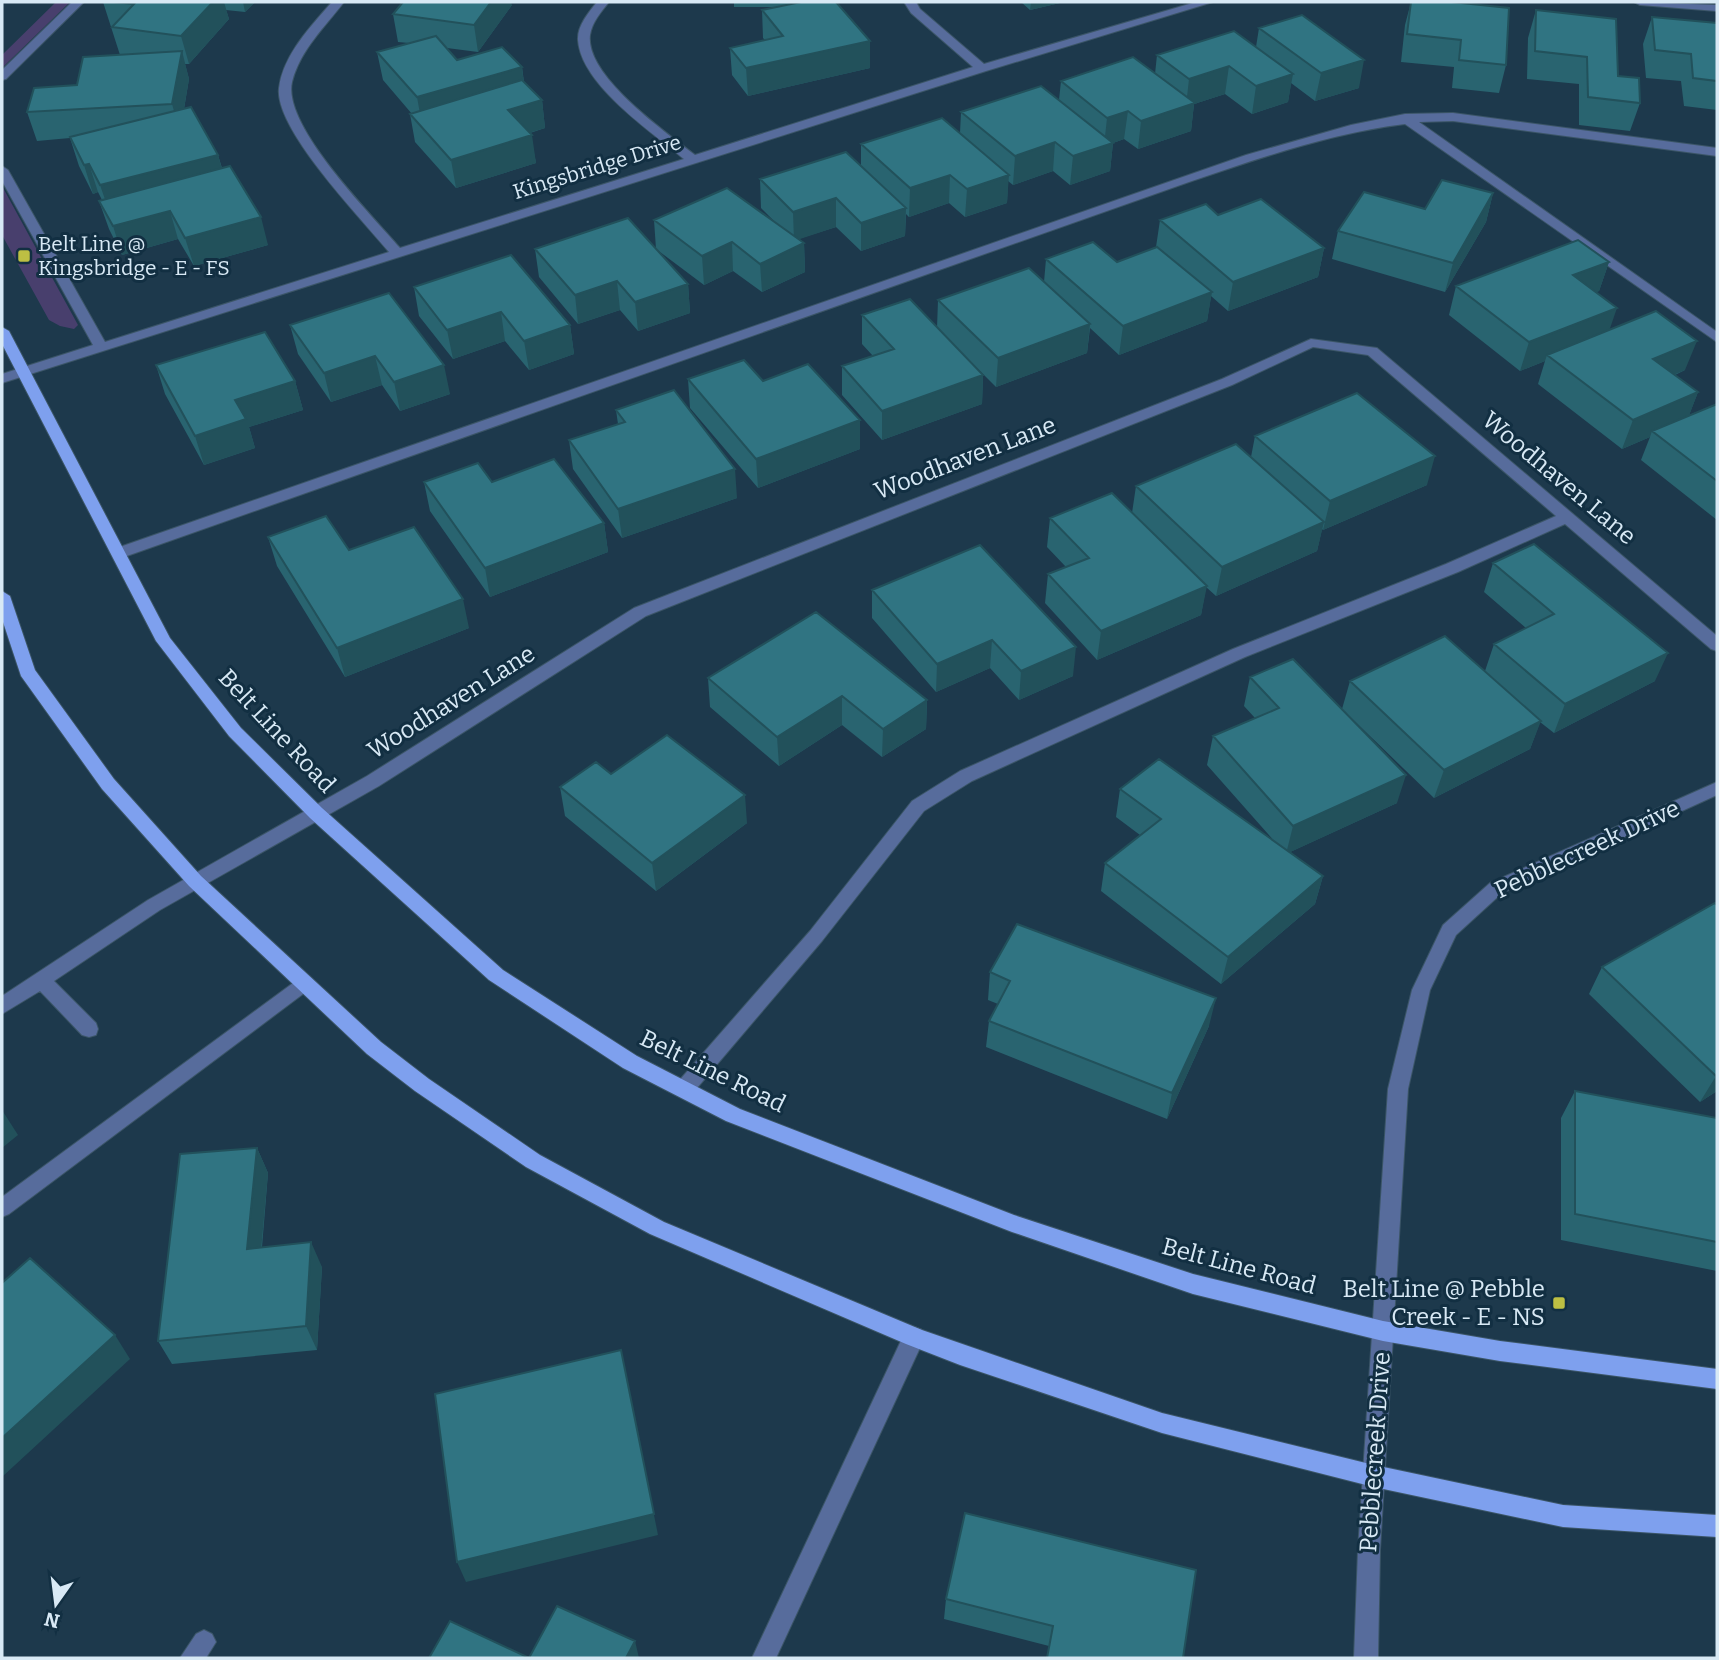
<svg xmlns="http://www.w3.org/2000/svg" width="1719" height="1660" viewBox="0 0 1719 1660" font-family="Bitter,serif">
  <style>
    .green { fill: #483f6d }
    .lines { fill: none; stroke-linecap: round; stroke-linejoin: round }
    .minor-casing { stroke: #3b5567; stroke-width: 2 }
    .major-casing { stroke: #3b5567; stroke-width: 2 }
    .minor { fill: #576c9c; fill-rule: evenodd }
    .major { fill: #7ea0ee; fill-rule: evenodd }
    .wall { fill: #296470 }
    .shaded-wall { fill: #22515b }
    .building { fill: #307482; stroke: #22515b; stroke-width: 2 }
    .poi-dot { fill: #bdbf43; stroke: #122f42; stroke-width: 2.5 }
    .labels { text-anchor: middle; stroke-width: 6; stroke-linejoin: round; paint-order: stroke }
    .far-street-label { font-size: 21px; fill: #d8e9f5; stroke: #122f42 }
    .far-poi-label { font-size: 21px; fill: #d8e9f5; stroke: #122f42; text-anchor: start }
    .street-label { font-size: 24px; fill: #d8e9f5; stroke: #122f42 }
    .poi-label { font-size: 24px; fill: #d8e9f5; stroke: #122f42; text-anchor: end }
  </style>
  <rect width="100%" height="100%" fill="#1d394c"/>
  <!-- green -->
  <path class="green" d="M56 2H70L2 68V55Z
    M2 186 78 325 74 329 60 326 49 320 2 235Z"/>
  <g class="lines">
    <defs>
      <path id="minor" d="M72 2H84L6 79 2 80V70Z
        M332 2H344C325 27 300 50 292 82 282 126 372 215 400 248L684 159C652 132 581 85 578 40 577 26 589 12 597 2H609C601 12 592 22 590 35 585 76 666 132 695 155L973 67 911 13 904 2H916L920 9 984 64 1196 2H1213L986 71 2 383V374L93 345 2 181V166L8 170 105 342 389 252C362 219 274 129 279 88 283 55 311 26 332 2Z
        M1634 2 1717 5V11L1640 5Z
        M1453 113 1717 148V156L1453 121 1419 122 1717 332V342L1405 124C1331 133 1260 158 1189 182L124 557H114L111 553 114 549 1246 155 1351 125 1405 114Z
        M1311 339 1377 348 1717 636V651L1711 649 1565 524 1458 572 1245 657 972 781 924 811 822 941 691 1095 684 1097 677 1095 674 1089 677 1083 810 931 912 801 960 771 1233 649 1446 564 1556 516 1368 355 1313 347 1232 385 646 616 379 786 160 910 54 981 96 1023 98 1029 96 1035 89 1037 82 1035 40 991 2 1014V996L148 900 367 776 634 608 1222 379Z
        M1717 782V795L1502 893 1456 935 1430 990 1408 1089 1380 1550 1378 1658H1354L1358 1550 1388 1089 1412 990 1443 925 1490 883Z
        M304 975 311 978 313 983 311 988 9 1214 2 1217V1197Z
        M914 1327 922 1330 925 1337 776 1658H752L906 1330Z
        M204 1630 212 1634 216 1642 206 1658H180L196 1634Z"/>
      <path id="major" d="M2 327 9 331 170 638 241 728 322 808 503 970 637 1056 740 1109 1014 1215 1193 1274 1383 1321 1500 1341 1717 1369V1389L1500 1361 1383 1341 1193 1294 1012 1232 726 1121 623 1068 489 980 310 818 229 736 156 641 2 344Z
        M2 591 10 596 35 670 114 779 201 876 381 1042 429 1079 540 1155 664 1222 922 1330 1162 1413 1374 1465 1563 1505 1717 1515V1537L1563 1527 1374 1487 1162 1433 960 1365 906 1344 650 1234 526 1167 415 1091 367 1054 189 886 102 789 21 676 2 619Z"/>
    </defs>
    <!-- minor casing -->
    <use href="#minor" class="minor-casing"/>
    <!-- major casing -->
    <use href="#major" class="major-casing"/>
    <!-- minor -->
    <use href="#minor" class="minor"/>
    <!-- major -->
    <use href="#major" class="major"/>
  </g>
  <!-- wall -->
  <path class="wall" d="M103 2H255L245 12 226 10 229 19 189 64H185L189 79 184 109 218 155 222 168 268 245 194 266 178 239 122 255 109 229 99 201 102 200 98 192 93 194 79 166 70 138 37 141 27 112 77 85 120 55Z
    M734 2H794V3L870 68 748 96 732 75 730 48 765 40 763 38 762 10 776 7H734Z
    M1021 2H1064L1030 10Z
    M1411 2 1506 65 1499 93 1452 88 1454 67 1401 62 1405 25Z
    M512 5 478 52 447 48 457 60 522 67 524 82 542 100 545 128 530 133 536 163 456 188 415 142 410 114H412L383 80 377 52 409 43 398 42 393 14Z
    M1536 10 1618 76 1640 103 1630 131 1579 125V84L1527 79 1528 38Z
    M1652 17 1717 23V110L1684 106 1681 81 1646 78 1643 44Z
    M1259 28 1359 88 1315 101 1291 83 1288 102 1252 114 1225 94 1194 104 1191 131 1138 149 1124 139 1113 143 1110 171 1070 185 1053 171 1013 185 1008 181 1007 203 965 217 949 203 909 217 906 214 905 236 861 251 836 227 798 239 804 243 805 272 762 292 733 271 704 285 656 249 654 220 778 225 761 208 760 179 861 166V144L960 133 961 112 1059 100 1061 81 1155 74 1157 55 1256 47Z
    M1493 193 1486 222 1445 292 1332 259 1338 231 1425 209Z
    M1218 215 1324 248 1318 277 1228 311 1211 296 1207 321 1119 355 1090 328 1087 353 996 387 963 354 983 375 982 404 882 440 842 395V366L873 356 862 344V315L937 328 938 300 1044 282 1046 259 1117 262 1156 247 1160 220Z
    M535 249 688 284 690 313 638 331 620 310 578 324 539 277Z
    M1609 262 1599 291 1596 292 1609 330 1685 370 1675 375 1698 392 1689 415 1717 404V520L1641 460 1650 437 1622 449 1538 384 1545 361 1520 371 1449 315 1456 286Z
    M414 287 570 325 574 354 529 370 505 341 453 359 419 316Z
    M389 293 450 394 400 411 382 385 331 402 298 354 290 325Z
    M156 365 295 381 303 410 249 427 255 448 204 465 165 394Z
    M688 379 763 381 860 449 758 488 690 408Z
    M616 410 737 498 622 538 573 469 569 440 618 424Z
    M1255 436 1427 485 1323 530 1322 529 1317 551 1216 596 1206 587 1201 615 1097 660 1045 603 1048 574 1066 567 1047 547 1050 518 1132 513 1136 486 1251 457Z
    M424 482 604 523 608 552 490 597 430 511Z
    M268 537 349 550 469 628 345 677 277 566Z
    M980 545 1073 676 1019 700 990 668 936 692 872 618V590Z
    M1493 563 1655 681 1554 733 1540 722 1530 749 1434 798 1342 709 1350 681 1485 671 1494 644 1526 628 1484 592Z
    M1250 677 1397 803 1290 852 1323 876 1315 904 1221 984 1101 891 1105 863 1140 835 1116 817 1120 789 1275 842 1207 765 1213 736 1255 718 1244 706Z
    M708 678 927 700 926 729 882 757 842 725 779 766 710 707Z
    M611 774 747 823 656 891 565 816 560 787Z
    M1717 905V1091L1700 1102 1589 994 1602 967Z
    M990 972 1209 1026 1167 1119 986 1047 989 1021 998 1004 988 1000Z
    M1575 1091 1717 1118V1271L1561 1240V1118Z
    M257 1148 268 1173 262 1247 322 1267 317 1350 172 1364 158 1341Z
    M946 1599 1183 1658H1047L1049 1646 944 1619Z"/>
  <!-- shaded-wall -->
  <path class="shaded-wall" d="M213 2H224L229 19 189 64 181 36Z
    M243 2H255L245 12Z
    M491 2H511L512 5 478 52 474 25Z
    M1031 2H1064L1030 10Z
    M870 41V68L748 96 746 68Z
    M182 51 189 79 180 132 172 104Z
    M1364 60 1359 88 1315 101 1321 73Z
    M1229 66 1225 94 1194 104 1191 131 1138 149 1141 121 1186 106 1189 79Z
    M522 67 525 95 422 125 417 97Z
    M1293 74 1288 102 1252 114 1256 86Z
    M542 100 545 128 512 138 508 110Z
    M1128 111 1124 139 1113 143 1110 171 1070 185 1073 156 1104 146 1107 118Z
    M532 135 536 163 456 188 451 160Z
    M1055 142 1053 171 1013 185 1015 156Z
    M218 155 226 183 110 214 100 185Z
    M89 164 98 192 93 194 84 165Z
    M950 175 949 203 909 217 910 188Z
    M1009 175 1007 203 965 217 967 189Z
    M1493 193 1486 222 1445 292 1453 263Z
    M836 198V227L794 241 793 212Z
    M906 208 905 236 861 251V223Z
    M170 211 178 239 122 255 113 226Z
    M261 217 268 245 194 266 185 238Z
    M732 242 733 271 704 285 702 256Z
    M804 243 805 272 762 292 760 264Z
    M1324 248 1318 277 1228 311 1233 282Z
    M1609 262 1599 291 1564 304 1573 275Z
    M617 281 620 310 578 324 575 295Z
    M688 284 690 313 638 331 635 302Z
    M1212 292 1207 321 1119 355 1123 326Z
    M1617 308 1607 337 1547 355 1545 361 1520 371 1529 342Z
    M501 312 505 341 453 359 447 330Z
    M1090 324 1087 353 996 387 998 358Z
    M570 325 574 354 529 370 524 341Z
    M1697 341 1685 370 1643 388 1653 359Z
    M375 356 382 385 331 402 324 373Z
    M444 365 450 394 400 411 394 382Z
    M983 375 982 404 882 440V411Z
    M295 381 303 410 249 427 255 448 204 465 195 436 235 400Z
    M1698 392 1687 421 1652 431 1650 437 1622 449 1633 420Z
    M860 420V449L758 488 756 459Z
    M1435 456 1427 485 1323 530 1330 501Z
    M735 469 737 498 622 538 618 509Z
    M1324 522 1317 551 1216 596 1222 567Z
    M604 523 608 552 490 597 485 568Z
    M1207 586 1201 615 1097 660 1101 631Z
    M463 599 469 628 345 677 337 648Z
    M992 640 990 668 936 692 937 664Z
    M1076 647 1073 676 1019 700 1021 671Z
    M1668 653 1655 681 1554 733 1565 704Z
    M842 696V725L779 766 777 737Z
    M927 700 926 729 882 757 883 729Z
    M1541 721 1530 749 1434 798 1444 770Z
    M1406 775 1397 803 1286 854 1293 826Z
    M745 795 747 823 656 891 652 863Z
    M1323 876 1315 904 1221 984 1228 957Z
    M1216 998 1209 1026 1167 1119 1172 1093Z
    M1717 1075V1091L1700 1102 1716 1076Z
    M2 1110 18 1135 2 1148Z
    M257 1148 268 1173 259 1273 247 1249Z
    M311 1242 322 1267 317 1350 306 1326Z
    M115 1335 130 1359 2 1477V1438Z
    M621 1350 658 1535 466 1582 457 1562Z
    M635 1641 639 1658H626Z"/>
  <!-- building -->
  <path class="building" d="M114 2H213L181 36 112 27 134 4Z
    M403 2H491L474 25 393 14Z
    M801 2H836L870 41 746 68 730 48 783 36 762 10Z
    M1411 2H1452L1509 8 1506 65 1459 60 1461 40 1407 34Z
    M1536 10 1616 19 1618 76 1639 78 1640 103 1588 97 1587 57 1535 51Z
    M1302 15 1364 60 1321 73 1259 28Z
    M1652 17 1717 23V81L1693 78 1691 54 1655 50Z
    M1234 31 1293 74 1256 86 1229 66 1189 79 1157 55Z
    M436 36 457 60 502 47 522 67 417 97 377 52Z
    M182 51 172 104 27 112 34 88 77 85 83 57Z
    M1133 57 1195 103 1141 121 1128 111 1107 118 1061 81Z
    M522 80 542 100 508 110 532 135 451 160 410 114Z
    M1041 86 1113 143 1073 156 1055 142 1015 156 961 112Z
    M191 107 218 155 100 185 89 164 84 165 70 137Z
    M942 118 1009 175 967 189 950 175 910 188 861 144Z
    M846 152 906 208 861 223 836 198 793 212 760 179Z
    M230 166 261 217 185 238 170 211 113 226 99 201Z
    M1442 180 1493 193 1453 263 1338 231 1364 192 1425 209Z
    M727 188 804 243 760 264 732 242 702 256 654 220Z
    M1261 199 1324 248 1233 282 1160 220 1206 204 1218 215Z
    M628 218 688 284 635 302 617 281 575 295 535 249Z
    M1578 240 1609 262 1573 275 1617 308 1529 342 1456 286Z
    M1093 242 1117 262 1157 247 1212 292 1123 326 1046 259Z
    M511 255 570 325 524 341 501 312 447 330 414 287Z
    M1029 268 1090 324 998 358 938 300Z
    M389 293 444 365 394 382 375 356 324 373 290 325Z
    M910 299 983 375 882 411 842 366 894 349 862 315Z
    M1656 311 1697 341 1653 359 1698 392 1633 420 1547 355Z
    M265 332 295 381 235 400 246 419 195 436 156 365Z
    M744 360 763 381 808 364 860 420 756 459 688 379Z
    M674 390 735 469 618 509 569 440 625 422 616 410Z
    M1357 393 1435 456 1330 501 1255 436Z
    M1717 404V481L1652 431Z
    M1236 444 1324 522 1222 567 1136 486Z
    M554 459 604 523 485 568 424 482 478 463 492 482Z
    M1112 493 1207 586 1101 631 1048 574 1089 558 1050 518Z
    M326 516 349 550 414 527 463 599 337 648 268 537Z
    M1534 544 1668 653 1565 704 1494 644 1554 614 1493 563Z
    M980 545 1076 647 1021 671 992 640 937 664 872 590Z
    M816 612 927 700 883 729 842 696 777 737 708 678Z
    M1445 636 1541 721 1444 770 1350 681Z
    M1293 659 1406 775 1293 826 1213 736 1279 708 1250 677Z
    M667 735 745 795 652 863 560 787 596 762 611 774Z
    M1159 759 1323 876 1228 957 1105 863 1161 819 1120 789Z
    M1715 903 1717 905V1075L1716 1076 1602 967Z
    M1017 924 1216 998 1172 1093 989 1021 1010 981 990 972Z
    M1575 1091 1717 1118V1242L1575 1214Z
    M257 1148 247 1249 311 1242 306 1326 158 1341 180 1154Z
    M30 1258 115 1335 2 1438V1283Z
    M621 1350 654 1514 457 1562 435 1394Z
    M965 1513 1196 1570 1183 1658H1047L1053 1626 946 1599Z
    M557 1606 635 1641 626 1658H429L450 1621 529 1658Z"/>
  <!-- markers -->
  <g class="poi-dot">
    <rect x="17" y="249" width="14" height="14" rx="3.5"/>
    <rect x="1552" y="1296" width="14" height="14" rx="3.5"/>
  </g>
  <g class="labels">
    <!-- far-street labels -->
    <g class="far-street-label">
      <text transform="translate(597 167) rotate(-17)" y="7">Kingsbridge Drive</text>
    </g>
    <!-- far-poi labels -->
    <g class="far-poi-label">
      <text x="38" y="251">Belt Line @<tspan x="38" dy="24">Kingsbridge - E - FS</tspan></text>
    </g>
    <!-- street labels -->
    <g class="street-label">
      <text transform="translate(965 458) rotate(-21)" y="8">Woodhaven Lane</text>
      <text transform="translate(1559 478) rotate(40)" y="8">Woodhaven Lane</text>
      <text transform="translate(451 702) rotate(-32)" y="8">Woodhaven Lane</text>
      <text transform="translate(277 731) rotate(47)" y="8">Belt Line Road</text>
      <text transform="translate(1587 849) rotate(-25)" y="8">Pebblecreek Drive</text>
      <text transform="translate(713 1071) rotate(26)" y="8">Belt Line Road</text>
      <text transform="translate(1239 1266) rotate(15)" y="8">Belt Line Road</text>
      <text transform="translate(1375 1452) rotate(-86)" y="8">Pebblecreek Drive</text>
    </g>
    <!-- poi labels -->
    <g class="poi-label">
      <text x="1545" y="1297">Belt Line @ Pebble<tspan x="1545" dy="28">Creek - E - NS</tspan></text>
    </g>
  </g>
  <!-- border -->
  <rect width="1719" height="1660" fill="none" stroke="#d8e9f5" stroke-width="7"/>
  <!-- north arrow -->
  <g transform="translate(56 1604) rotate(194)" stroke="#122f42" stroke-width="5" paint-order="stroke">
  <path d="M0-5L12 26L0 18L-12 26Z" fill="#d8e9f5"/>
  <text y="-10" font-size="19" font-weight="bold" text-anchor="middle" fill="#d8e9f5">N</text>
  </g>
</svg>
